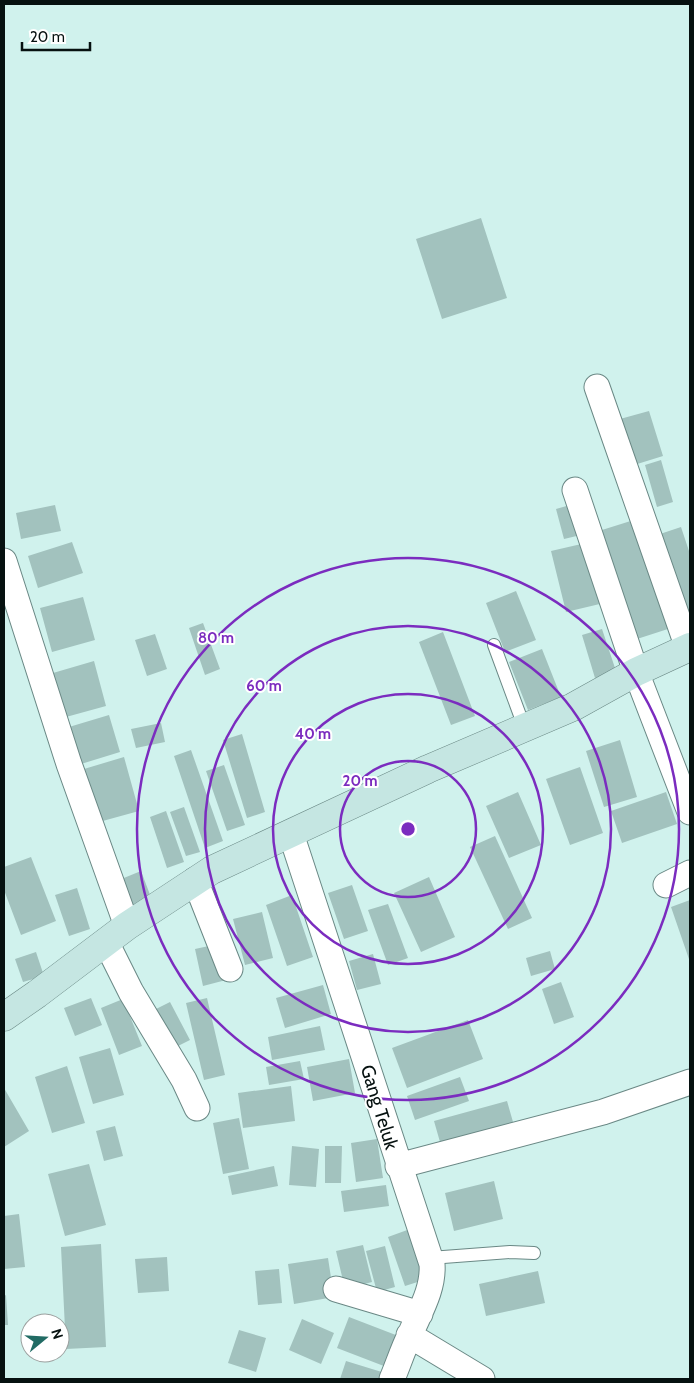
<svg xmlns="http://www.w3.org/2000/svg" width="694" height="1383" viewBox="0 0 694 1383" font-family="Cabin,sans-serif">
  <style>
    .building { fill: #a2c2be }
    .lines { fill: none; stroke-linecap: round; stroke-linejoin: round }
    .lane-casing { stroke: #6a8885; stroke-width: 14 }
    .street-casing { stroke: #6a8885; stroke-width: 27 }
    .secondary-casing { stroke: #6a8885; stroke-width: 29 }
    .lane { stroke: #fff; stroke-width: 12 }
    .street { stroke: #fff; stroke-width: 25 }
    .secondary { stroke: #c5e6e2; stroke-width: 28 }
    .ring { fill: none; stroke: #7b2cbf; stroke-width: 2.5 }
    .labels { text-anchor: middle; stroke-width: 4; stroke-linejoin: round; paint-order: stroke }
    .street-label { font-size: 19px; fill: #061110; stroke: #fff }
    .centre { fill: #7b2cbf; stroke: #fff; stroke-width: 2.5 }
    .ring-label { font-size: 15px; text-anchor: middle; font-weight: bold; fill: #7b2cbf; stroke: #fff; stroke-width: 4; stroke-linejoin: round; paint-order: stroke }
  </style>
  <rect width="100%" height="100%" fill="#d0f2ed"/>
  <!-- building -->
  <path class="building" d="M481 218 507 298 442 319 416 239Z
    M649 411 663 456 634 465 620 419Z
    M661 460 673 502 657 507 645 465Z
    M577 503 585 534 564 539 556 509Z
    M55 505 61 531 21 539 16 513Z
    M637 519 671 628 637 639 602 530Z
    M681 527 690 554V622L660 534Z
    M72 542 83 573 38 588 28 556Z
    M590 542 604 603 566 612 551 551Z
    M516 591 536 640 505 652 486 603Z
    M83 597 95 640 52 652 40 608Z
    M203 623 220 669 205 675 189 628Z
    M602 629 616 671 595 678 582 635Z
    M443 632 475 716 451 725 419 642Z
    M155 634 167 669 147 676 135 640Z
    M542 649 561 697 528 710 509 662Z
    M94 661 106 706 66 717 53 673Z
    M109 715 120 752 81 764 69 727Z
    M161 723 165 742 136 748 131 729Z
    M242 734 265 812 247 818 223 740Z
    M620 740 637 797 604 807 586 751Z
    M191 750 223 841 205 848 174 756Z
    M124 757 139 811 99 822 84 769Z
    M224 765 245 825 227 831 206 771Z
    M580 767 603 833 570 845 546 779Z
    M518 792 541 845 509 858 486 806Z
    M666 792 677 824 622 843 611 811Z
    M184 807 200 852 186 856 170 812Z
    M166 811 184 862 167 868 150 817Z
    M495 836 532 918 508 929 470 847Z
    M31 857 56 921 21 935 4 890V867Z
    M141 871 152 900 125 910 114 882Z
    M429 877 455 937 421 952 394 893Z
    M352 885 368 931 344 939 328 893Z
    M77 888 90 929 69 936 55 895Z
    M292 895 313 957 287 966 266 905Z
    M690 900V962L671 907Z
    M388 904 408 958 388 965 368 910Z
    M262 912 273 958 245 965 233 919Z
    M218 944 226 980 203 986 195 949Z
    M550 951 555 969 531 976 526 958Z
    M36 952 44 976 23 982 15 959Z
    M373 954 381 984 357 990 349 961Z
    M561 982 574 1017 554 1024 542 989Z
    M323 985 331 1014 285 1028 276 998Z
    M91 998 102 1025 75 1036 64 1008Z
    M207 998 225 1075 204 1080 186 1003Z
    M123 999 142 1046 119 1055 101 1008Z
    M170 1002 190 1040 170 1050 150 1012Z
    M468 1020 483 1059 407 1088 392 1048Z
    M320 1026 325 1050 272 1060 268 1037Z
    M110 1048 124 1095 93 1104 79 1057Z
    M349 1059 355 1093 313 1101 307 1067Z
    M300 1061 304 1079 269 1085 266 1067Z
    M67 1066 85 1123 52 1133 35 1077Z
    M460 1077 469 1101 415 1120 407 1096Z
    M291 1086 295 1121 243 1128 238 1093Z
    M4 1088 29 1131 4 1147Z
    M507 1101 515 1129 442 1149 434 1121Z
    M239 1118 249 1169 223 1174 213 1123Z
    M115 1126 123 1156 104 1161 96 1131Z
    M377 1139 383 1178 356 1182 351 1143Z
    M292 1146 319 1149 316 1187 289 1185Z
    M325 1146H342L341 1183H325Z
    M89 1164 106 1225 65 1236 48 1174Z
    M274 1166 278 1186 232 1195 228 1176Z
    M494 1181 503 1219 454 1231 445 1193Z
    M386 1185 389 1206 344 1212 341 1191Z
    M19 1214 25 1267 4 1269V1216Z
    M410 1229 427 1279 405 1286 388 1237Z
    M101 1244 106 1347 66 1349 61 1247Z
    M363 1245 372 1282 345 1289 336 1251Z
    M385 1246 395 1287 377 1292 366 1251Z
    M167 1257 169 1291 138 1293 135 1259Z
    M328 1258 334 1297 294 1304 288 1264Z
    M279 1269 282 1303 258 1305 255 1271Z
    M538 1271 545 1303 486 1316 479 1284Z
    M6 1295 8 1325H4V1296Z
    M349 1317 401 1337 389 1368 337 1348Z
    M302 1319 334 1333 321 1364 289 1350Z
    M239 1330 266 1338 256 1372 228 1363Z
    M346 1361 385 1373 383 1379H340Z"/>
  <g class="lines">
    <defs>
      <path id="lane" d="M494 645 525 729
        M430 1258 510 1252 534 1253"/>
      <path id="street" d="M597 387 688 648
        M575 490 636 672 690 812
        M4 561 69 764 127 926
        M291 834 432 1264C434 1289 419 1313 410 1335 403 1349 398 1365 392 1379
        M195 880 230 969
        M666 885 690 873
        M106 942 131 992 184 1080 197 1108
        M398 1166 603 1112 690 1082
        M336 1289 420 1314
        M409 1335 482 1379"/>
      <path id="secondary" d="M4 1017 37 994 127 926 212 870 428 769 573 707 636 672 690 647"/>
    </defs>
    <!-- lane casing -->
    <use href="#lane" class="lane-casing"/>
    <!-- street casing -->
    <use href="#street" class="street-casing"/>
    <!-- secondary casing -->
    <use href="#secondary" class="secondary-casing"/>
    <!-- lane -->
    <use href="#lane" class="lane"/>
    <!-- street -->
    <use href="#street" class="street"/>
    <!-- secondary -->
    <use href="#secondary" class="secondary"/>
  </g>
  <!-- distance rings -->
  <g class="ring">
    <circle cx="408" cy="829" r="68"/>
    <circle cx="408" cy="829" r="135"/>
    <circle cx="408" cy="829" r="203"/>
    <circle cx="408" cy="829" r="271"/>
  </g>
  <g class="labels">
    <!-- street labels -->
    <g class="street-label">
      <text transform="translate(380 1107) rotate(73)" y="7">Gang Teluk</text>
    </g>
  </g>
  <circle cx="408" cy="829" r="8" class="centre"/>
  <g class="ring-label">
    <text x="216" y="643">80 m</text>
    <text x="264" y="691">60 m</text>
    <text x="313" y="739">40 m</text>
    <text x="360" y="786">20 m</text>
  </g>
  <!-- border -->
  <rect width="694" height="1383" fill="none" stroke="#061110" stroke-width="10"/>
  <!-- north arrow -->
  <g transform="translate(45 1338) rotate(72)"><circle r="24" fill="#ffffff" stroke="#9ba09f"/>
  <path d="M0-4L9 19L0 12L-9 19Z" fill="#216b64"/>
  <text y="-8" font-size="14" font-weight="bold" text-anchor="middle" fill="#061110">N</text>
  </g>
  <!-- scale -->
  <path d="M22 42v8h68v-8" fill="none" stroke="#061110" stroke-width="2.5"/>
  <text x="30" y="42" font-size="15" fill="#061110" stroke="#ffffff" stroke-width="4" paint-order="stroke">20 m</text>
</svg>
